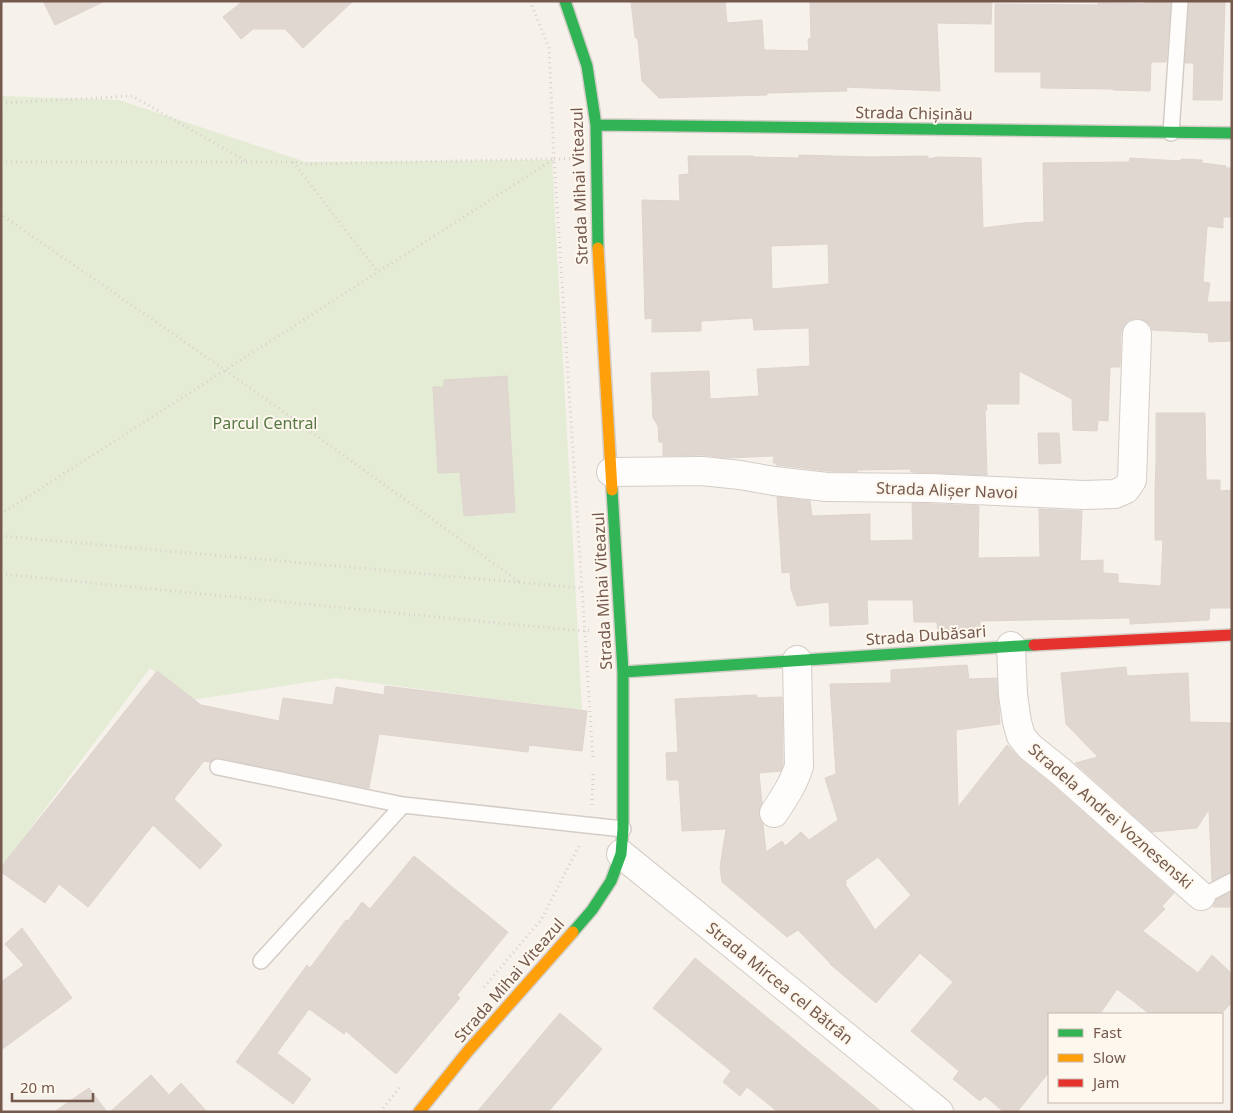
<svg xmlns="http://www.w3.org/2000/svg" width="1233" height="1113" viewBox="0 0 1233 1113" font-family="'Noto Sans',sans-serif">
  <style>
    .green { fill: #e4ecd6 }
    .building { fill: #e0d7d0; stroke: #dfd4cd; fill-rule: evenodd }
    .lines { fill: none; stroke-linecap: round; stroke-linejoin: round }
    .lane-casing { stroke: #d4cdc6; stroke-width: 18 }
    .street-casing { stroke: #d4cdc6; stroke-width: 30 }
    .fast-casing { stroke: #d5cec8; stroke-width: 14 }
    .slow-casing { stroke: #d5cec8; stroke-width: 14 }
    .jam-casing { stroke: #d5cec8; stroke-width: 14 }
    .path { stroke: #d8d0cb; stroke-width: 3; stroke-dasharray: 1 4; stroke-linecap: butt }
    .lane { stroke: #fefdfc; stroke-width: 15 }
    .street { stroke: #fefdfc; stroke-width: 28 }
    .fast { stroke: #30b455; stroke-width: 11 }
    .slow { stroke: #ff9f0a; stroke-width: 11 }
    .jam { stroke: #e5322d; stroke-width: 11 }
    .labels { text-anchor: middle; stroke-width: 4; stroke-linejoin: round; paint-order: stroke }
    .street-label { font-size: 16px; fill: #74594c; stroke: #fef7ed }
    .park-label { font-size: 16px; fill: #567844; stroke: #fef7ed }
  </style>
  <rect width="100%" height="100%" fill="#f6f1eb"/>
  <!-- green -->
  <path class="green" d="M1 96 119 100 306 162 552 160 582 710 336 678 191 700 150 668 1 868Z"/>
  <!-- building -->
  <path class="building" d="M43 1H105L55 25Z
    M243 1H353L303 48 285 29H253L241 39 223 17Z
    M631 1H725L727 23 762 20 764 50 809 51 808 39 811 38 810 1H992L991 24 937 23 940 91 846 87 847 91 767 93V95L659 98 642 81 638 40 635 37Z
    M1145 1H1171L1166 62H1151L1150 91 1113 90V89L1041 88V72H995V4L1098 5V3L1145 4Z
    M1189 1H1225L1222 100H1193L1194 63H1185Z
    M799 155 870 157 928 156V159L938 157 981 158 983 228 1022 223 1044 222 1043 163 1129 162 1130 158 1181 161V159L1202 160V163L1226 166 1225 168H1232V217H1223V228L1207 226 1203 282 1210 283 1207 302H1232V341L1209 342 1208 333 1152 330 1151 326 1145 321 1137 318 1129 320 1124 325 1121 333 1120 367H1110L1108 421 1098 420 1097 431 1073 430 1072 399 1019 371V404H986L987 410H985L987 475 911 472 910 469 857 470V472H855L828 471 776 465V463H773L774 456 726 458 702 455 663 456V442H659L658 426 653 418 651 373 709 371 710 399 759 396 757 369 810 366 809 328 754 330 753 318 701 321V331L652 332V318L645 319 642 200 680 201 679 175 689 174 688 156H753V157L799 158ZM828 244 829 284 772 289 771 246Z
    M507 376 515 512 464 516 460 472 438 473 433 387H444V380Z
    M1156 413H1205L1206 480H1220V491L1232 490V608H1210L1209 620 1130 624V618L980 621V630L963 631V634L938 635 937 622H914L913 600H867L868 624 830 626 829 602 797 606 791 589 790 572 782 573 777 497 810 501 812 516 870 514V541L913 540 912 503 979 506 978 558 1040 557 1039 509 1082 511 1080 561 1103 560V573L1118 574V583L1161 586 1163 540H1155V490L1156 464Z
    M1038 433H1059L1061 463 1039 464Z
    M967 665 969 679 997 678 1000 724 956 730 958 807 1007 745 1020 759 1050 783 1174 893 1162 906 1165 909 1143 931 1198 973 1212 955 1232 974V1002L1221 1014H1150L1117 989 1100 1014H1049V1072L1017 1112H1004L985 1096 980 1101 953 1079 959 1071 911 1031 953 982 920 953 876 1003 830 964V963L798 930 787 937 722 882 720 867 726 829 682 831 679 780H667L666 753 678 752 675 699 757 695V698L782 697 783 764 781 771 759 773 762 804 758 813 760 819 763 824 766 852 782 841 785 846 801 832 809 840 838 820 825 778 836 774 830 684 891 683V670ZM878 857 911 895 875 930 845 884 847 883 845 881Z
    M1126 667 1127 676 1188 673 1190 722 1232 723V872L1212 881 1209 809 1197 828 1152 832 1075 763 1098 757 1066 724 1061 673Z
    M157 671 201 705 279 721 283 698 333 705 336 687 384 695 385 686 587 711 582 751 529 745 528 752 379 734 369 788H367L220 758H215L210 762 204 761 174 799 222 845 200 869 153 825 88 907 59 884 45 903 1 872V867Z
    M414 856 508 932 457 995 460 998 396 1074 346 1031 344 1034 309 1009 277 1053 311 1079 293 1104 236 1062 307 965 310 968 346 920 348 921 362 902 370 909Z
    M1232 892V907H1213L1216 900Z
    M22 928 72 998 1 1050V982L24 965 5 944Z
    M695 958 882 1112H778L747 1087 740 1096 723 1082 731 1071 653 1008Z
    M560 1013 602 1049 548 1112H477Z
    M151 1075 169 1095 181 1083 207 1112H110Z
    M89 1088 107 1112H54Z"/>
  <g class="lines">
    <defs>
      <path id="lane" d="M1171 133 1180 1
        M218 767 403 805 623 829
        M1201 896 1211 892 1232 881
        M261 961 403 805"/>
      <path id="street" d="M611 472 702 471 740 475 774 481 827 487 930 488 1084 495 1115 494 1126 489 1132 480 1137 334
        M1011 646 1013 695 1017 722 1021 736 1030 747 1060 771 1201 896
        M774 813C784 798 794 783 799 766L797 660
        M621 854 939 1112"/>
      <path id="fast" d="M565 1 587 66 596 125 598 248
        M596 125 1232 133
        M623 672 1034 645
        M573 932 592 910 611 881 621 854 623 829V672L612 490"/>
      <path id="slow" d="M598 248 612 490
        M419 1112 468 1051 573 932"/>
      <path id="jam" d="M1034 645 1232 635"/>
    </defs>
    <!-- lane casing -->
    <use href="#lane" class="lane-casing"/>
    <!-- street casing -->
    <use href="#street" class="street-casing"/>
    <!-- fast casing -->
    <use href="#fast" class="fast-casing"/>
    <!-- slow casing -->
    <use href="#slow" class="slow-casing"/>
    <!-- jam casing -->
    <use href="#jam" class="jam-casing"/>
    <!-- path -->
    <path class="path" d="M530 1 549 48 554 159 593 758
      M1 103 132 96 248 162
      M554 159H571
      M1 162H293L307 164 554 159 1 514
      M293 162 378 272
      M1 212 6 218 225 370 521 583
      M1 536 582 588
      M1 574 518 625 585 631 593 630
      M592 805 593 774
      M484 987 541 920 579 846
      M380 1112 401 1086"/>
    <!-- lane -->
    <use href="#lane" class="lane"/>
    <!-- street -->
    <use href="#street" class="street"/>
    <!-- fast -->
    <use href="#fast" class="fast"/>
    <!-- slow -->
    <use href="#slow" class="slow"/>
    <!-- jam -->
    <use href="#jam" class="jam"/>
  </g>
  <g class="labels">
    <!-- street labels -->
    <g class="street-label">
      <text transform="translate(914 113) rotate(1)" y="6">Strada Chișinău</text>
      <text transform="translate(579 186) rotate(-92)" y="6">Strada Mihai Viteazul</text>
      <text transform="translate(947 490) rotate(2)" y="6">Strada Alișer Navoi</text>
      <text transform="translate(602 591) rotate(-93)" y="6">Strada Mihai Viteazul</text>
      <text transform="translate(926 635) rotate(-4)" y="6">Strada Dubăsari</text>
      <text transform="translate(1111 816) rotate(41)" y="6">Stradela Andrei Voznesenski</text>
      <text transform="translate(509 980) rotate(-49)" y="6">Strada Mihai Viteazul</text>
      <text transform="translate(780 983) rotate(39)" y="6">Strada Mircea cel Bătrân</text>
    </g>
    <!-- park labels -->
    <g class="park-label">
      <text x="265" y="429">Parcul Central</text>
    </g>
  </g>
  <!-- border -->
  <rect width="1233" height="1113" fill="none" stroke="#74594c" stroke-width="5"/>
  <!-- legend -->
  <rect x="1048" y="1013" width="175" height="90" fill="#fef7ed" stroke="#c7b8ad"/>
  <rect x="1058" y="1029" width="25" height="8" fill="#30b455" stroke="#c7b8ad"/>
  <text x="1093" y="1038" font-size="15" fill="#74594c">Fast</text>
  <rect x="1058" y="1054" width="25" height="8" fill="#ff9f0a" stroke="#c7b8ad"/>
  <text x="1093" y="1063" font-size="15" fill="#74594c">Slow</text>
  <rect x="1058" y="1079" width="25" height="8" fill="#e5322d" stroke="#c7b8ad"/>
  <text x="1093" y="1088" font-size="15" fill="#74594c">Jam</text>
  <!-- scale -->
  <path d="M12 1093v8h81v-8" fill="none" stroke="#74594c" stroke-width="2.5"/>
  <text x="20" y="1093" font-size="15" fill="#74594c" stroke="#fef7ed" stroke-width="4" paint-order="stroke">20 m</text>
</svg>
